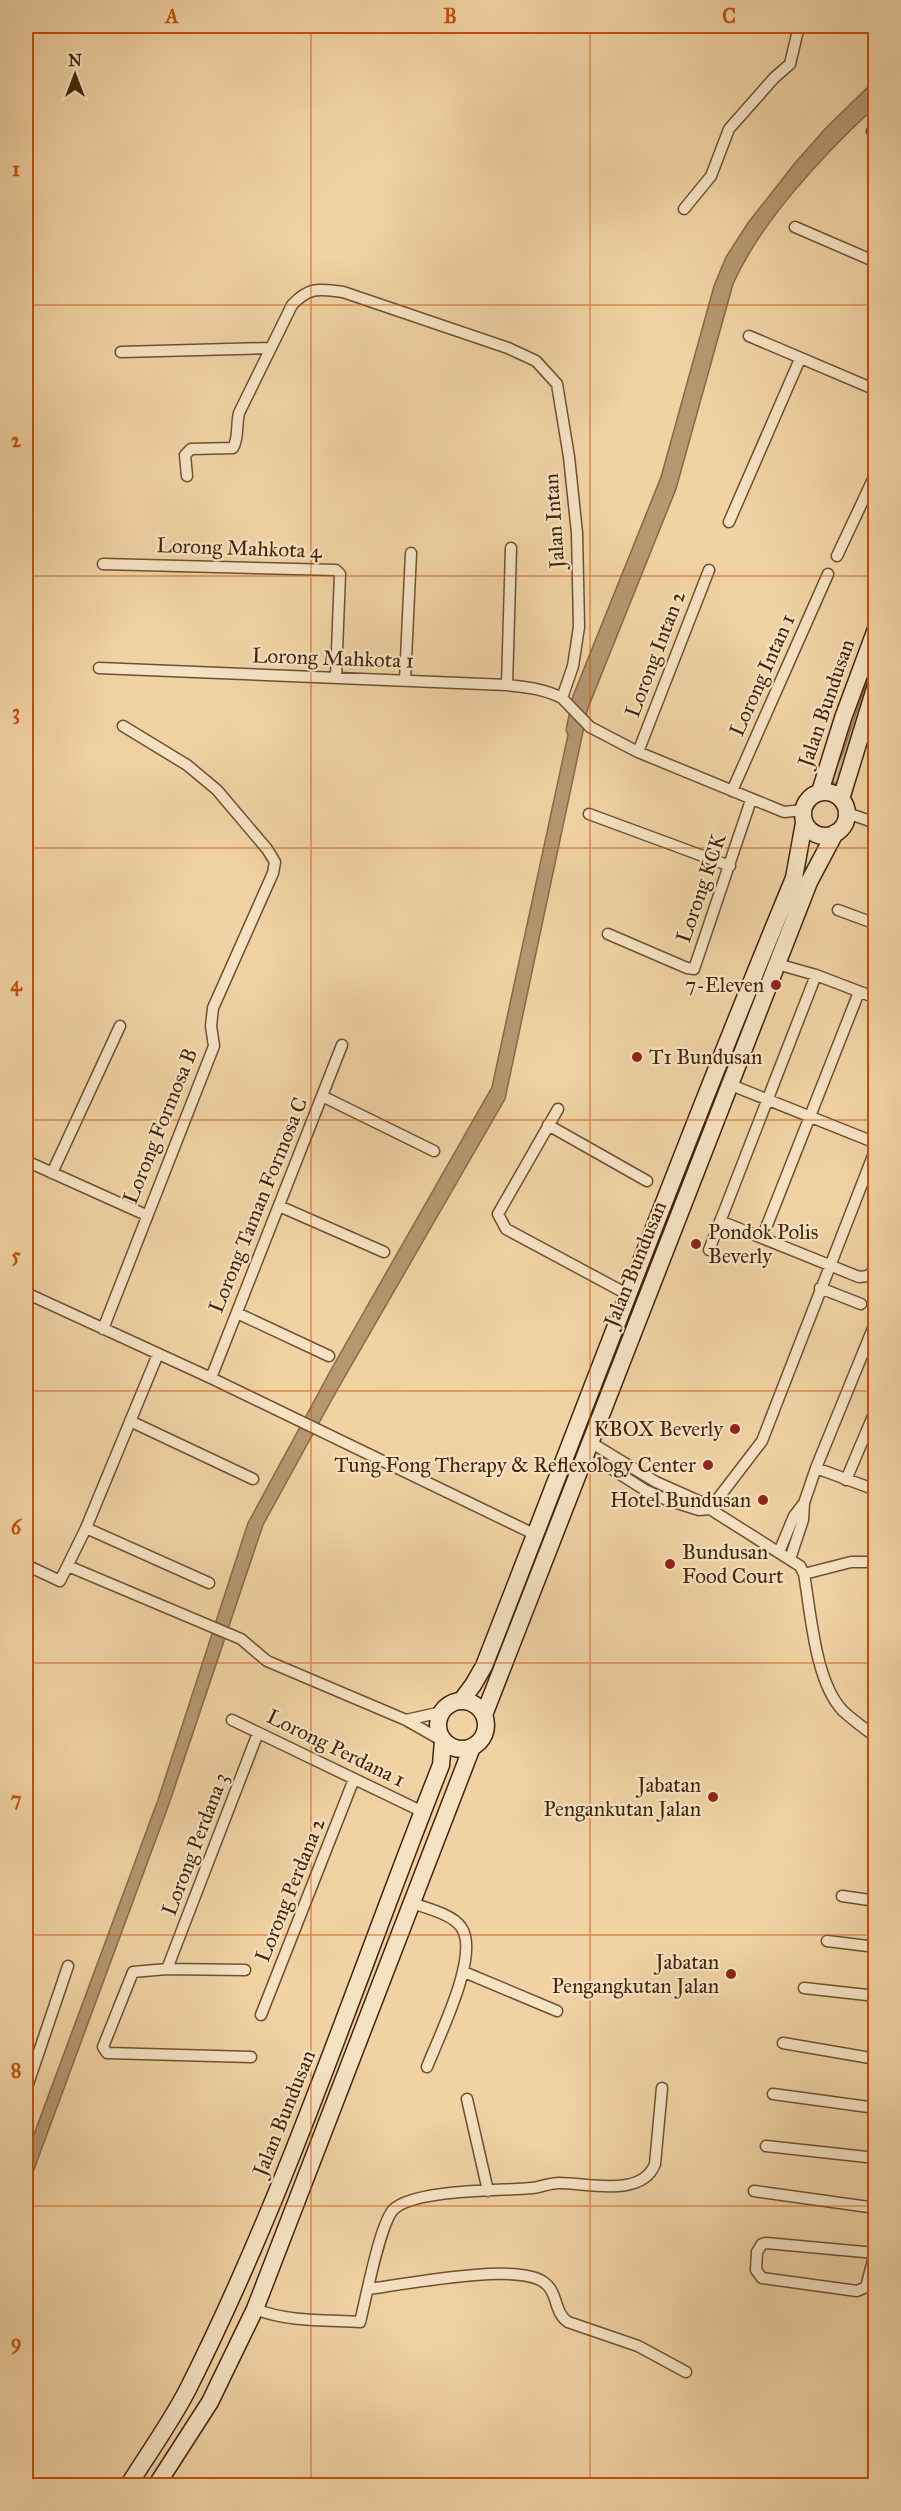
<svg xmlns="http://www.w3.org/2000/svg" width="901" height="2511" viewBox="0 0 901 2511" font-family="'IM FELL Great Primer',serif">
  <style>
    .green { fill: #d3b489; stroke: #8b6c4a; stroke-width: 1.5 }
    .water { fill: #b59770; stroke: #876948; stroke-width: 1.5 }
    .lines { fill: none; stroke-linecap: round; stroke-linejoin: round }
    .street-casing { stroke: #6e5032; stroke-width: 13 }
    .secondary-casing { stroke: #43240c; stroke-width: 19 }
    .street { stroke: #f5e2c3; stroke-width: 10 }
    .secondary { stroke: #f5e2c3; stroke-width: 16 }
    .grid { fill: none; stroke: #c74e0c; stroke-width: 1.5; stroke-opacity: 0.55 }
    .poi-dot { fill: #8f2418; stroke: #f5e2c3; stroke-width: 2 }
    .labels { text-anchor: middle; stroke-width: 4.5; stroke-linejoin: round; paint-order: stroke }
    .street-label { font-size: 21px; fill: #43240c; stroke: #f5e2c3 }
    .poi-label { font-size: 21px; fill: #43240c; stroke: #f5e2c3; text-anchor: end }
    .neatline { fill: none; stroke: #c74e0c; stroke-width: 2 }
    .grid-label { font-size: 20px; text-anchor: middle; font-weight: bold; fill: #c74e0c }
  </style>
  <rect width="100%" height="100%" fill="#f0d2a3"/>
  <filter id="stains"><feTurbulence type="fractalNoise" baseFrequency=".00333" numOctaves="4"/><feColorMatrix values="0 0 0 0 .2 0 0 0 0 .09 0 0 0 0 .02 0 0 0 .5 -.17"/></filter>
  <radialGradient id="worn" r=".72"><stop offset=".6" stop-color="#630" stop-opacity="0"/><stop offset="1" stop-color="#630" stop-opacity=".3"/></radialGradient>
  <!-- green -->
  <path class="green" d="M875 656V665L851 742 842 786 829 781 842 755Z"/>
  <!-- water -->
  <path class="water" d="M875 80V107C825 153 761 221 733 284L676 489 588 708 505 1099 336 1392 263 1525 169 1804 26 2191V2156L158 1800 248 1523 332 1368 492 1087 568 735 566 730 573 696 661 477 714 286 726 257 748 223 795 163 826 128Z"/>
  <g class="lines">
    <defs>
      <path id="street" d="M872 131 876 133
        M684 209 711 176 729 129 774 78 790 64 799 26
        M795 227 876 262
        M749 336 876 390
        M121 352 270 348
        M187 476 185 455 191 449 233 448C239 438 236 425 239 413L292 305C310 286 319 289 343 292L508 348 536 361 557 384 569 457 577 533 579 627 573 666 562 698 590 727 638 752 784 812 803 810
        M729 522 800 359
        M837 556 876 473
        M103 564 336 570 340 574 336 677
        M99 668 507 685C527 687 544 689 562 698
        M405 680 411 553
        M507 685 511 548
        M638 752 709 570
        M732 791 828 574
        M847 813 876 823
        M589 814 730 866
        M838 910 876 924
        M608 934 687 968 694 969 751 800
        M777 964 816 975 876 998
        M731 1085 876 1143
        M322 1096 434 1151
        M558 1109 498 1214 506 1229 627 1294
        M548 1125 647 1181
        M26 1161 146 1215
        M52 1173 120 1026
        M279 1206 384 1252
        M720 1221 859 1277 868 1276 876 1268
        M762 1238 859 992
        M709 1250 816 975
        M820 1288 861 1304
        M26 1293 211 1378 536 1535
        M237 1313 329 1356
        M103 1329 214 1046 211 1026 213 1008 273 873 275 862 267 849 217 790 187 765 123 726
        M211 1378 342 1045
        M130 1421 253 1479
        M590 1442 656 1482 701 1502 710 1509 800 1566 804 1574C811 1614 815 1682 843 1711 853 1720 865 1729 876 1737
        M581 1462 604 1464 645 1490 667 1500 699 1510 710 1509 762 1441 876 1148
        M816 1468 876 1490
        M846 1480 876 1409
        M86 1528 209 1583
        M779 1552 794 1516 804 1503
        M790 1559 803 1520 804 1503 816 1468 876 1321
        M26 1565 60 1581 86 1528 158 1354
        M68 1566 241 1639 267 1661 406 1720 443 1741
        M804 1574 851 1562H876
        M232 1720 423 1812
        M406 1720 442 1712
        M842 1896 876 1901
        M412 1903C426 1908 452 1914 461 1927 481 1954 438 2038 427 2067
        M827 1941 876 1947
        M167 1969 258 1733
        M245 1970 167 1969 133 1972 103 2047 107 2053 251 2057
        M464 1972 557 2011
        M804 1988 876 1996
        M261 2015 354 1779
        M783 2043 876 2059
        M26 2090 68 1966
        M773 2094 876 2108
        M467 2099 488 2191
        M766 2146 876 2158
        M754 2191 876 2208
        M766 2243 875 2253 866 2287 857 2291 762 2278 756 2270 757 2252 762 2244Z
        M369 2289C406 2284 513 2263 542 2281 559 2291 553 2312 568 2322L638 2346 686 2372
        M255 2309C287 2322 326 2320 360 2322 366 2299 380 2222 394 2209 416 2189 501 2191 532 2188 541 2187 550 2183 559 2183 588 2183 642 2198 655 2164L662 2088"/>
      <path id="secondary" d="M820 792 843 718 876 629
        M803 814a22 22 0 1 1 44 0a22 22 0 1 1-44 0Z
        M841 799 876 685
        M438 1725a24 24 0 1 1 48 0a24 24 0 1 1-48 0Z
        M461 1701 473 1685 484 1666C587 1403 686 1139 794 878L804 823
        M484 1715 809 882 835 833
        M128 2486C148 2454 171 2422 188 2389 289 2188 358 1974 441 1765L443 1741
        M156 2486 210 2402 255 2309 472 1747"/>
    </defs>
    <!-- street casing -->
    <use href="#street" class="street-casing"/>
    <!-- secondary casing -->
    <use href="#secondary" class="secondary-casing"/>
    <!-- street -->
    <use href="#street" class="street"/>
    <!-- secondary -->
    <use href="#secondary" class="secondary"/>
  </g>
  <!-- grid -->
  <path class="grid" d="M311 26V2486M590 26V2486M26 305H876M26 576H876M26 848H876M26 1120H876M26 1391H876M26 1663H876M26 1935H876M26 2206H876"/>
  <!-- markers -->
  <g class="poi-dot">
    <circle cx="776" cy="985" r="6"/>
    <circle cx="637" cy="1057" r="6"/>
    <circle cx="696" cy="1244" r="6"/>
    <circle cx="735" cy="1429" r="6"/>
    <circle cx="708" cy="1465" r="6"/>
    <circle cx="763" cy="1500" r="6"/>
    <circle cx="670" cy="1564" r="6"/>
    <circle cx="713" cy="1797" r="6"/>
    <circle cx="731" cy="1974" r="6"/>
  </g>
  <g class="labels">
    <!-- street labels -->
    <g class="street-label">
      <text transform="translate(554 521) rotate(-94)" y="7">Jalan Intan</text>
      <text transform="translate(239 548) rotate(2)" y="7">Lorong Mahkota 4</text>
      <text transform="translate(655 654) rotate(-69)" y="7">Lorong Intan 2</text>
      <text transform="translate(333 658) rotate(2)" y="7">Lorong Mahkota 1</text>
      <text transform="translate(762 675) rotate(-66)" y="7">Lorong Intan 1</text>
      <text transform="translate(826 703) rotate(-71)" y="7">Jalan Bundusan</text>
      <text transform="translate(701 888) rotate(-71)" y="7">Lorong KCK</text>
      <text transform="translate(160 1126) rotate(-68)" y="7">Lorong Formosa B</text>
      <text transform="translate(258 1205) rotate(-68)" y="7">Lorong Taman Formosa C</text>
      <text transform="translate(635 1264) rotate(-68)" y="7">Jalan Bundusan</text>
      <text transform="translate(336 1748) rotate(26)" y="7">Lorong Perdana 1</text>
      <text transform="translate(195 1844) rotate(-69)" y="7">Lorong Perdana 3</text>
      <text transform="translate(290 1890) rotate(-68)" y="7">Lorong Perdana 2</text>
      <text transform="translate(284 2113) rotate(-68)" y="7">Jalan Bundusan</text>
    </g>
    <!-- poi labels -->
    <g class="poi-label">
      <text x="764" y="992">7-Eleven</text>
      <text x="649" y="1064" text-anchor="start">T1 Bundusan</text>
      <text x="708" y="1239" text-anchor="start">Pondok Polis<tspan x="708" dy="24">Beverly</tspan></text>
      <text x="723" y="1436">KBOX Beverly</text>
      <text x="696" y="1472">Tung Fong Therapy &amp; Reflexology Center</text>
      <text x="751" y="1507">Hotel Bundusan</text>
      <text x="682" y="1559" text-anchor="start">Bundusan<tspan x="682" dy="24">Food Court</tspan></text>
      <text x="701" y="1792">Jabatan<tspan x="701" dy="24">Pengankutan Jalan</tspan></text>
      <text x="719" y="1969">Jabatan<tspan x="719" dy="24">Pengangkutan Jalan</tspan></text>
    </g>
  </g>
  <!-- margin -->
  <rect width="901" height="2511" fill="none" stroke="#f0d2a3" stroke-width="66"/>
  <!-- north arrow -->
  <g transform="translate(75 75)" stroke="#f5e2c3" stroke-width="4.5" paint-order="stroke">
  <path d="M0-4.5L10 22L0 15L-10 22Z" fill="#43240c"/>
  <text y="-9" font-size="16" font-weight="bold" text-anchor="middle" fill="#43240c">N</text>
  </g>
  <rect x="33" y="33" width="835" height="2445" class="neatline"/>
  <g class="grid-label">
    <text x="172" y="23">A</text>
    <text x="450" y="23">B</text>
    <text x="729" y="23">C</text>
    <text x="16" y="176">1</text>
    <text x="16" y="447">2</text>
    <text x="16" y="719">3</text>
    <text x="16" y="991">4</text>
    <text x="16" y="1262">5</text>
    <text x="16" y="1534">6</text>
    <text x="16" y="1806">7</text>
    <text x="16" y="2077">8</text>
    <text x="16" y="2349">9</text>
  </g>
  <rect width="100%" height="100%" filter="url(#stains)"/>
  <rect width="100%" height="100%" fill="url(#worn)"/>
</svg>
